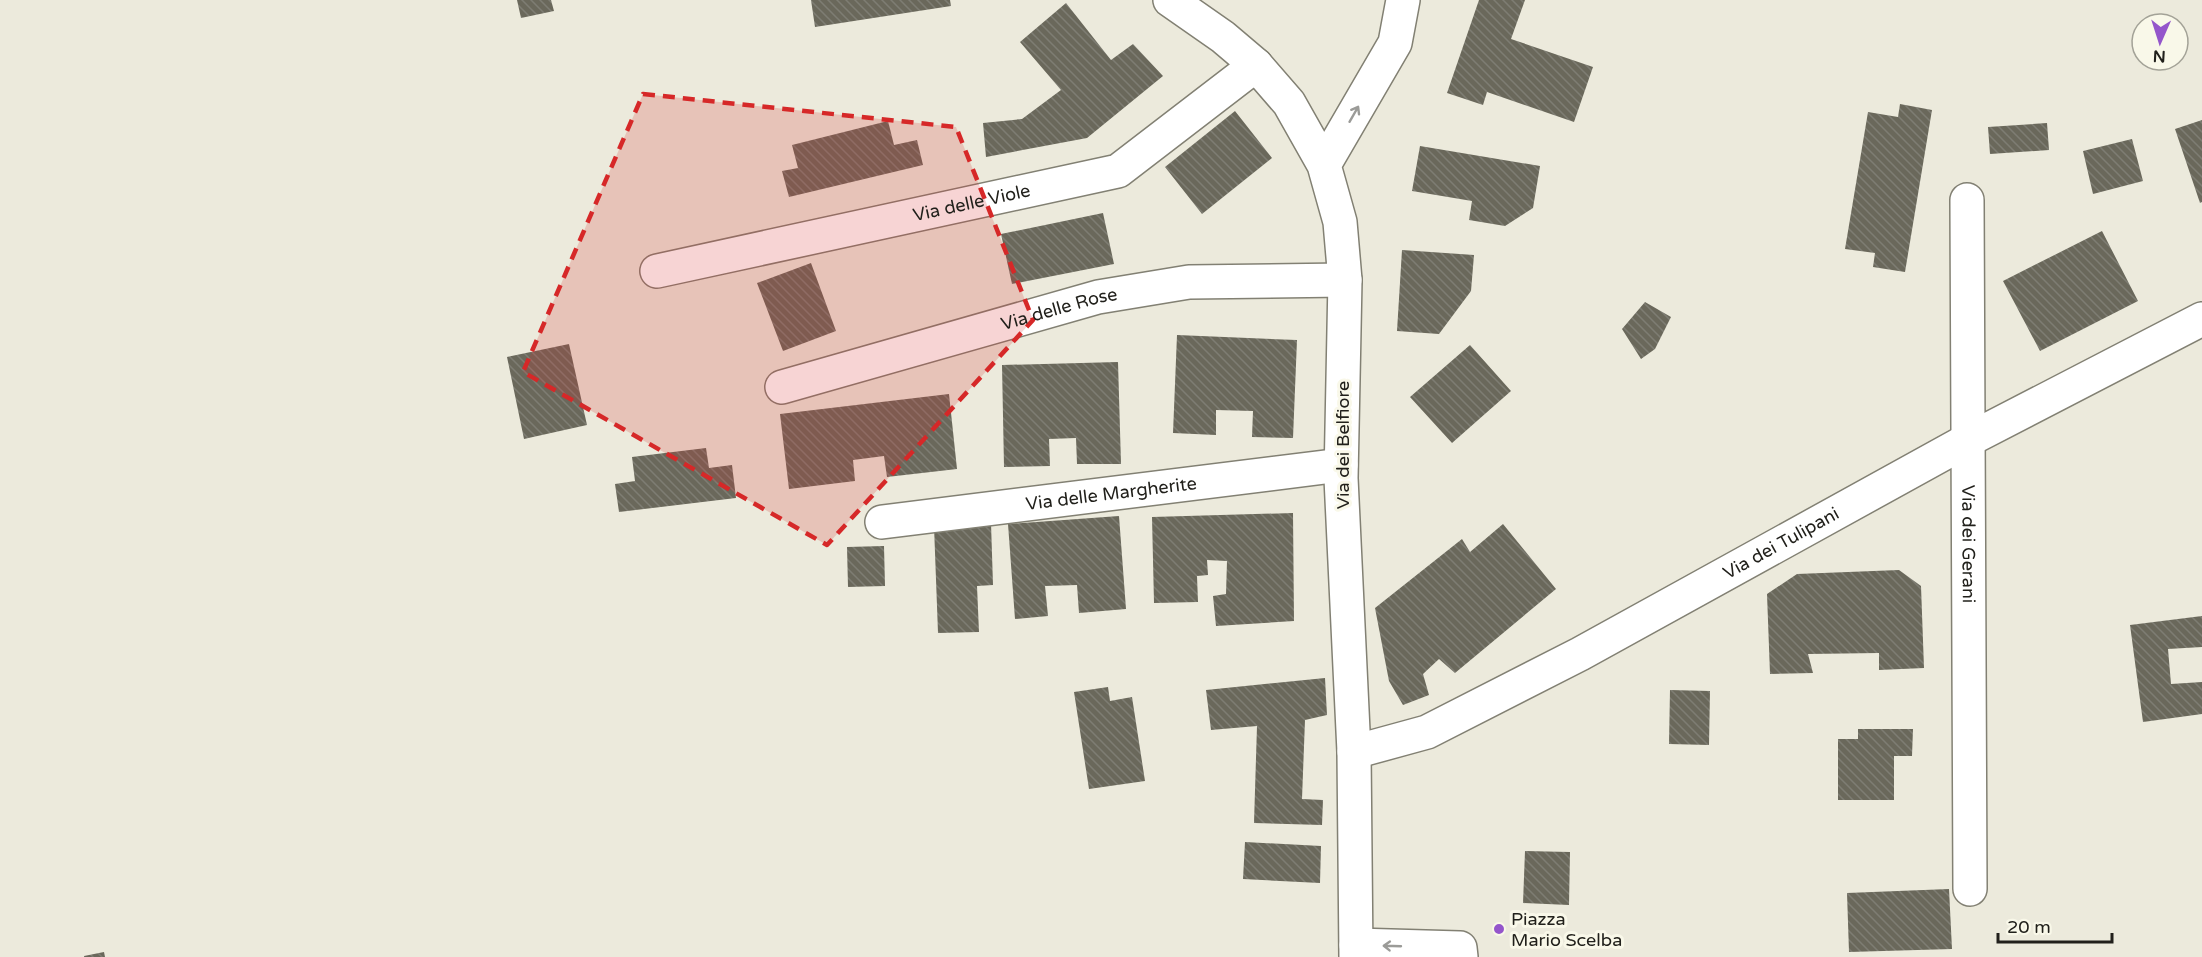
<svg xmlns="http://www.w3.org/2000/svg" width="2202" height="957" viewBox="0 0 2202 957" font-family="'Varela Round',sans-serif">
  <style>
    .building { fill: url(#building-back-hatch) }
    .lines { fill: none; stroke-linecap: round; stroke-linejoin: round }
    .minor-casing { stroke: #828073; stroke-width: 36 }
    .tertiary-casing { stroke: #828073; stroke-width: 36 }
    .minor { stroke: #fff; stroke-width: 33 }
    .tertiary { stroke: #fff; stroke-width: 33 }
    .oneway { stroke: #9b9b98 }
    .marked { fill: #d62828; fill-opacity: 0.2; stroke: #d62828; stroke-width: 4.5; stroke-dasharray: 12 8; stroke-linejoin: round }
    .poi-dot { fill: #9455cb; stroke: #f9f8e9; stroke-width: 2 }
    .labels { text-anchor: middle; stroke-width: 6; stroke-linejoin: round; paint-order: stroke }
    .street-label { font-size: 18px; fill: #21201b; stroke: #f9f8e9 }
    .poi-label { font-size: 18px; fill: #21201b; stroke: #f9f8e9; text-anchor: start }
  </style>
  <defs>
    <pattern id="building-back-hatch" width="6" height="6" patternUnits="userSpaceOnUse" patternTransform="scale(1.5)"><rect width="6" height="6" fill="#6a685b"/><path d="M-1 5l2 2M0 0l6 6M5-1l2 2" fill="none" stroke="#7e7d73"/></pattern>
  </defs>
  <rect width="100%" height="100%" fill="#eceadc"/>
  <!-- building -->
  <path class="building" d="M517 0H551L554 11 521 18Z
    M811 0H950L951 6 815 27Z
    M1479 0H1525L1511 39 1593 67 1574 122 1487 92 1483 105 1447 93Z
    M1066 3 1111 60 1133 44 1163 76 1087 138 986 157 983 123 1022 119 1061 90 1020 42Z
    M1900 104 1932 110 1905 272 1873 267 1875 253 1845 249 1868 112 1898 117Z
    M1235 111 1272 158 1202 214 1165 167Z
    M2202 120V202L2200 203 2175 129Z
    M888 121 894 145 917 140 923 165 789 197 782 171 798 168 792 145Z
    M2047 123 2049 150 1990 154 1988 127Z
    M2132 139 2143 181 2093 194 2083 151Z
    M1420 146 1540 166 1533 208 1505 226 1469 220 1472 201 1412 191Z
    M1103 213 1114 264 1012 284 1001 234Z
    M2102 231 2138 301 2040 351 2003 281Z
    M1402 250 1474 255 1471 291 1439 334 1397 331Z
    M811 263 836 331 783 351 757 283Z
    M1645 302 1671 317 1655 349 1641 359 1622 329Z
    M1177 335 1297 340 1293 438 1252 437 1253 411 1216 410V435L1173 433Z
    M569 344 587 425 524 439 507 357Z
    M1470 345 1511 391 1452 443 1410 397Z
    M1118 362 1121 464H1077L1076 438 1049 439 1050 466 1004 467 1002 365Z
    M949 394 957 469 887 477 884 456 853 460 855 481 789 489 780 414Z
    M706 448 709 468 732 465 736 498 619 512 615 484 635 481 632 457Z
    M1293 513 1294 621 1216 626 1213 596 1226 594 1227 561 1207 560 1208 575 1197 576 1198 602 1154 603 1152 517Z
    M1119 516 1126 609 1079 613 1077 585 1045 586 1048 616 1015 619 1008 524Z
    M991 523 993 585 977 586 979 632 938 633 934 526Z
    M1503 524 1556 589 1455 673 1439 659 1423 674 1429 695 1403 705 1389 681 1375 608 1462 539 1470 552Z
    M884 546 885 586 848 587 847 547Z
    M1899 570 1921 586 1924 668 1879 670V653L1808 654 1813 673 1770 674 1767 594 1797 574Z
    M2202 616V647L2168 649 2171 684 2202 682V714L2143 722 2130 625Z
    M1325 678 1327 715 1305 720 1302 799 1323 800 1322 825 1254 823 1257 726 1211 730 1206 690Z
    M1108 687 1110 701 1132 697 1145 781 1089 789 1074 692Z
    M1670 690 1710 691 1709 745 1669 744Z
    M1858 729H1913L1912 756H1894V800H1838V739H1858Z
    M1245 842 1321 846 1320 883 1243 879Z
    M1525 851 1570 852 1569 905 1523 903Z
    M1949 889 1952 949 1849 952 1847 893Z
    M104 952 105 957H84V956Z"/>
  <g class="lines">
    <defs>
      <g id="minor">
        <path id="s1" d="M1967 200 1970 889"/>
        <path id="s2" d="M657 271 1118 171 1256 65"/>
        <path id="s3" d="M782 387 1098 297 1189 282 1345 280"/>
        <path id="s4" d="M882 522 1341 465"/>
        <path id="s5" d="M1354 752 1427 732 1580 654 1968 440 2202 319"/>
        <path d="M1356 945 1460 948 1461 957"/>
      </g>
      <path id="tertiary" d="M1170 0 1223 37 1256 65 1289 103 1324 165 1340 222 1345 280 1341 478 1354 752 1356 957
        M1324 165 1395 43 1403 0"/>
    </defs>
    <!-- minor casing -->
    <use href="#minor" class="minor-casing"/>
    <!-- tertiary casing -->
    <use href="#tertiary" class="tertiary-casing"/>
    <!-- minor -->
    <use href="#minor" class="minor"/>
    <!-- tertiary -->
    <use href="#tertiary" class="tertiary"/>
  </g>
  <!-- one-way arrows -->
  <defs><path id="oneway-shaft" d="M-6 0H5M1.5-3L5.5 0L1.5 3" fill="none" stroke-width="1.6" stroke-linecap="round" stroke-linejoin="round" transform="scale(1.5)"/></defs>
  <g class="oneway">
    <use href="#oneway-shaft" transform="translate(1354 114) rotate(-60)"/>
    <use href="#oneway-shaft" transform="translate(1392 946) rotate(-178)"/>
  </g>
  <!-- marked area -->
  <path class="marked" d="M643 94 956 127 1033 320 827 545 523 372Z"/>
  <!-- markers -->
  <circle class="poi-dot" cx="1499" cy="929" r="6"/>
  <g class="labels">
    <!-- street labels -->
    <g class="street-label">
      <text dy="6" stroke="none"><textPath href="#s2" startOffset="322">Via delle Viole</textPath></text>
      <text dy="6" stroke="none"><textPath href="#s3" startOffset="288">Via delle Rose</textPath></text>
      <text transform="translate(1343 445) rotate(-90)" y="6">Via dei Belfiore</text>
      <text dy="6" stroke="none"><textPath href="#s4" startOffset="231">Via delle Margherite</textPath></text>
      <text dy="6" stroke="none"><textPath href="#s5" startOffset="477">Via dei Tulipani</textPath></text>
      <text dy="6" stroke="none"><textPath href="#s1" startOffset="344">Via dei Gerani</textPath></text>
    </g>
    <!-- poi labels -->
    <g class="poi-label">
      <text x="1511" y="925">Piazza<tspan x="1511" dy="21">Mario Scelba</tspan></text>
    </g>
  </g>
  <!-- north arrow -->
  <g transform="translate(2160 42) rotate(183)"><circle r="28" fill="#f9f8e9" stroke="#a3a297" stroke-width="1.5"/>
  <path d="M0-4.5L10 22L0 15L-10 22Z" fill="#9455cb"/>
  <text y="-9" font-size="16" font-weight="bold" text-anchor="middle" fill="#21201b">N</text>
  </g>
  <!-- scale -->
  <path d="M1998 933v9h114v-9" fill="none" stroke="#21201b" stroke-width="3"/>
  <text x="2007" y="933" font-size="18" fill="#21201b" stroke="#f9f8e9" stroke-width="4.5" paint-order="stroke">20 m</text>
</svg>
